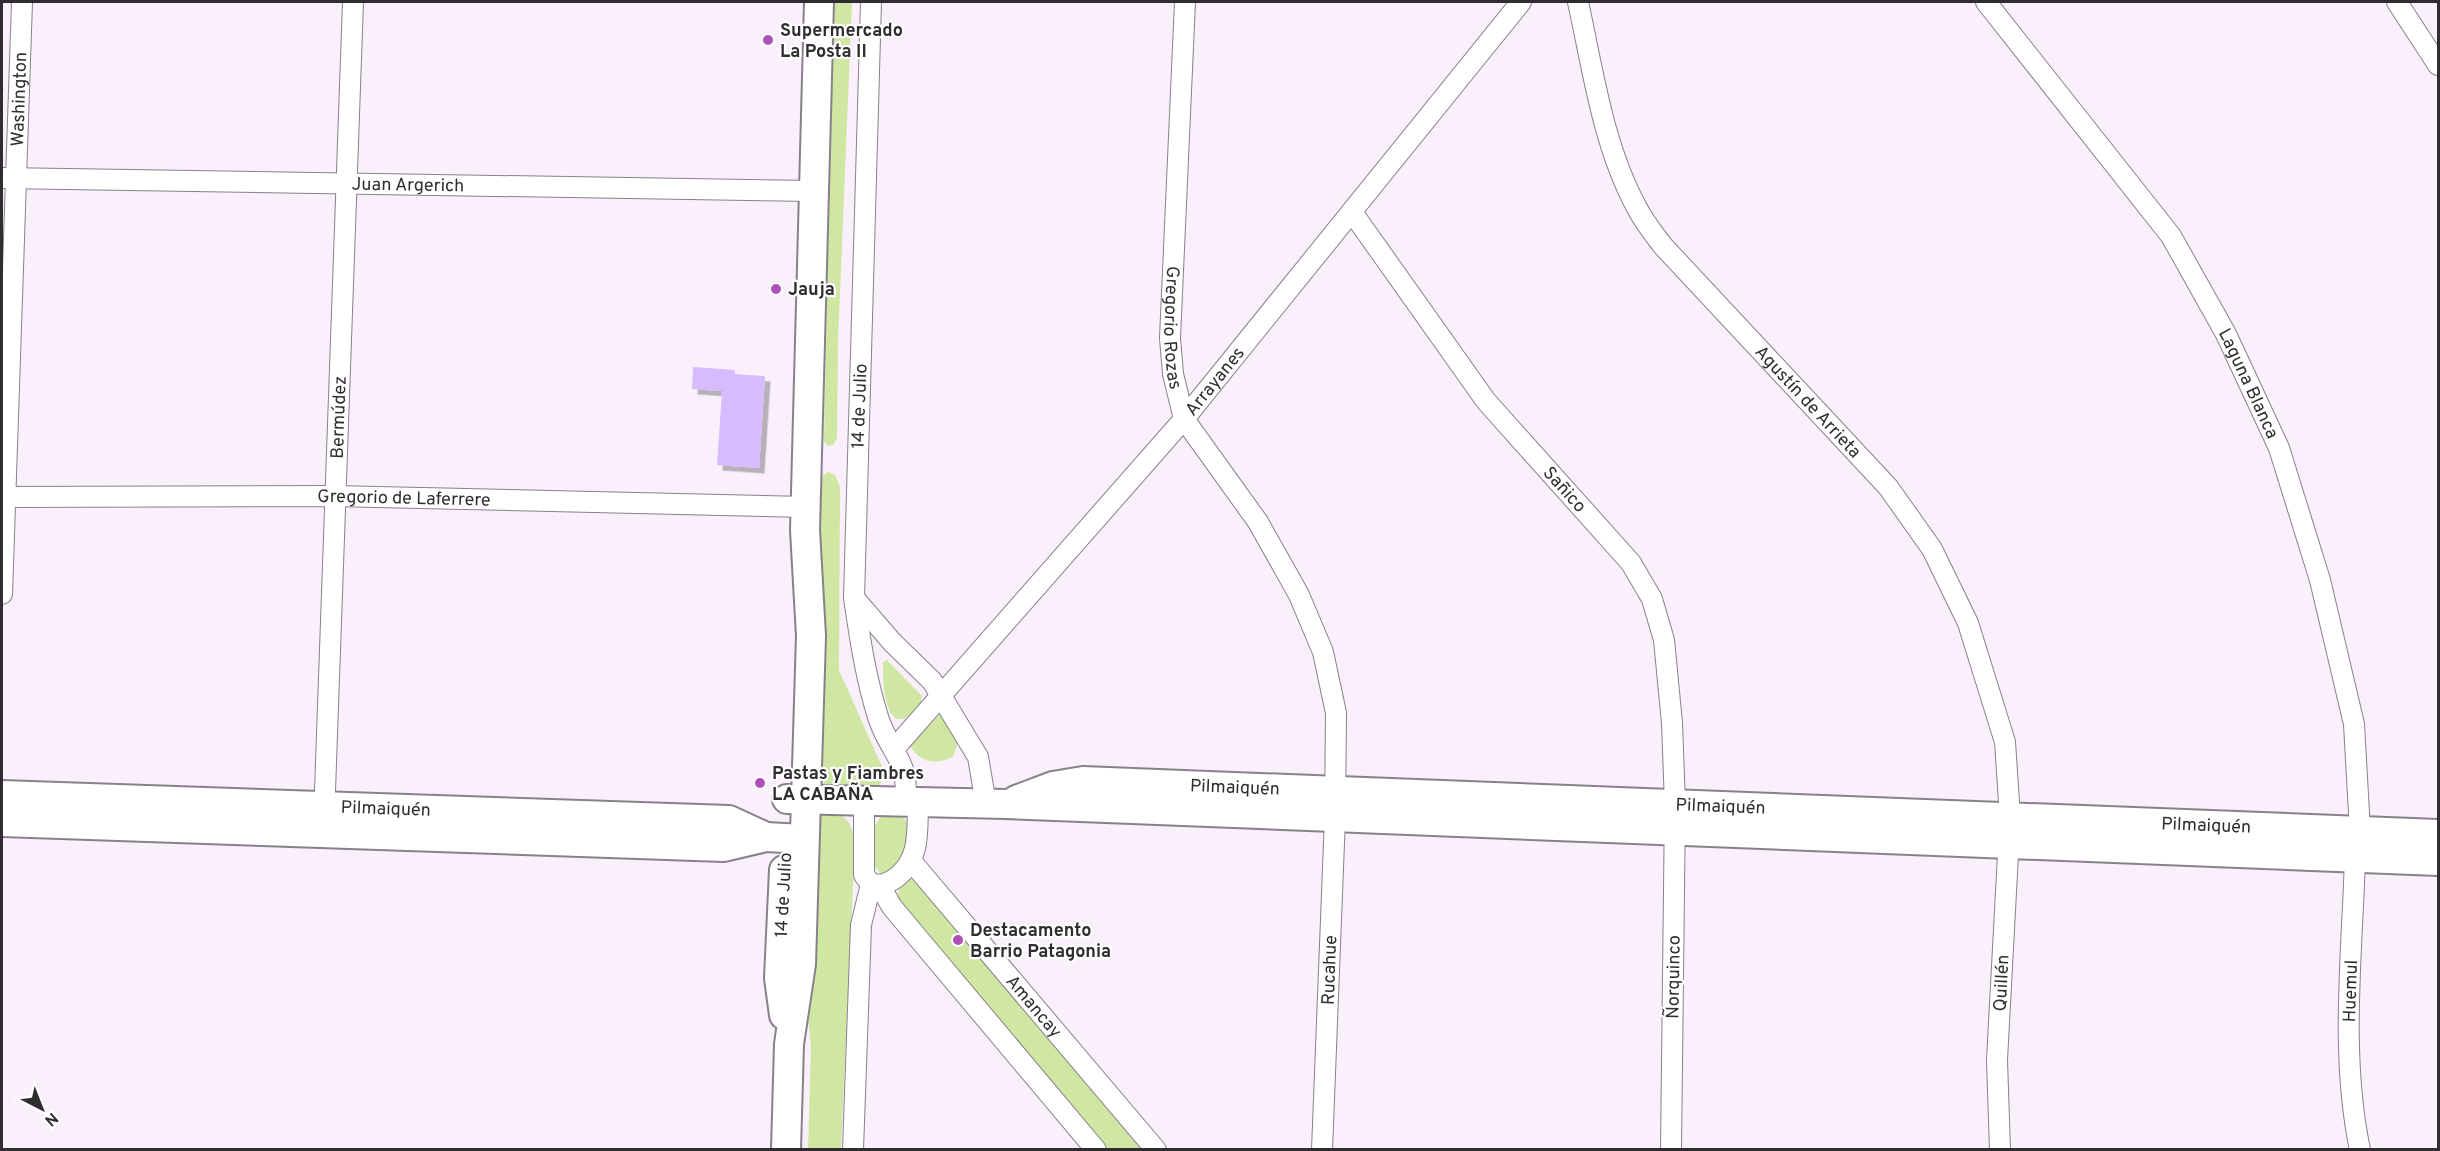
<svg xmlns="http://www.w3.org/2000/svg" width="2440" height="1151" viewBox="0 0 2440 1151" font-family="Overpass,sans-serif">
  <style>
    .green { fill: #d0e7a3 }
    .building { fill: #d6bcfe; filter: url(#shadow) }
    .lines { fill: none; stroke-linecap: round; stroke-linejoin: round }
    .street-casing { stroke: #88818a; stroke-width: 22 }
    .secondary-casing { stroke: #88818a; stroke-width: 32 }
    .street { stroke: #fff; stroke-width: 20 }
    .secondary { stroke: #fff; stroke-width: 28 }
    .poi-dot { fill: #b04fb7; stroke: #fff; stroke-width: 2 }
    .labels { text-anchor: middle; stroke-width: 4.5; stroke-linejoin: round; paint-order: stroke }
    .poi-label { font-size: 18px; font-weight: bold; fill: #302d30; stroke: #fff; text-anchor: start }
    .street-label { font-size: 18px; fill: #302d30; stroke: #fff }
  </style>
  <defs>
    <filter id="shadow"><feDropShadow dx="5.5" dy="5.5" stdDeviation="0" flood-color="#0004"/></filter>
  </defs>
  <rect width="100%" height="100%" fill="#f9f0fb"/>
  <!-- green -->
  <path class="green" d="M833 2H852L838 342 837 438 834 444 828 446 824 441Z
    M828 472 835 475 840 487 839 670 884 771 883 781 875 789 829 786 820 781 812 764 819 479Z
    M887 660 922 696 921 705 904 719H896C883 708 883 680 883 662Z
    M939 715 948 716 959 739 953 757C935 765 921 763 910 746Z
    M816 813C841 813 850 814 855 841L841 1149H808L811 1048 804 970Z
    M900 813 908 824 904 859 887 874 880 873 872 863 875 825 883 814Z
    M912 879 918 883 1143 1149H1107L900 901 897 896 901 885Z"/>
  <!-- building -->
  <path class="building" d="M693 367 735 370V374L765 376 759 468 717 465 722 391 692 389Z"/>
  <g class="lines">
    <defs>
      <g id="street">
        <path d="M871 2 854 598C860 639 866 680 879 720 891 754 910 761 905 802"/>
        <path id="s1" d="M1185 2 1170 338 1173 374 1184 419 1258 522 1299 595 1323 652 1336 713 1335 817 1322 1150"/>
        <path id="s2" d="M1578 2C1593 70 1603 146 1637 208 1644 222 1654 234 1663 246L1888 487 1932 549 1968 623 2005 742 2010 817 1997 1060 2000 1150"/>
        <path id="s3" d="M1986 2 2171 236 2226 334 2279 448 2320 580 2354 724 2360 831 2355 858C2352 955 2340 1054 2360 1150"/>
        <path d="M2397 2 2438 65"/>
        <path id="s4" d="M2 178 814 191"/>
        <path id="s5" d="M1352 212 1486 401 1631 563 1652 599 1664 640 1672 723 1675 804 1671 1150"/>
        <path id="s6" d="M2 497 334 496 806 507"/>
        <path id="s7" d="M2 594 22 2"/>
        <path d="M855 599 892 642 932 681 978 757 986 804"/>
        <path id="s8" d="M894 749 1184 419 1521 2"/>
        <path d="M864 801V875L871 884C882 886 889 883 897 877 921 858 917 830 918 802"/>
        <path id="s9" d="M324 819 353 2"/>
        <path id="s10" d="M912 862 1156 1150"/>
        <path d="M880 886 892 907 1096 1150"/>
        <path d="M853 1150 861 925 871 884"/>
      </g>
      <g id="secondary">
        <path id="s11" d="M2 795 729 820 766 837"/>
        <path d="M787 799 1006 804 2438 861"/>
        <path id="s12" d="M1016 800 1053 786 1083 781 2438 834"/>
        <path d="M2 822 724 847 766 837 804 839"/>
        <path d="M784 870 779 978 784 1015"/>
        <path d="M786 1150 789 1044 801 964 811 636 805 530 819 2"/>
      </g>
    </defs>
    <!-- street casing -->
    <use href="#street" class="street-casing"/>
    <!-- secondary casing -->
    <use href="#secondary" class="secondary-casing"/>
    <!-- street -->
    <use href="#street" class="street"/>
    <!-- secondary -->
    <use href="#secondary" class="secondary"/>
  </g>
  <!-- markers -->
  <g class="poi-dot">
    <circle cx="768" cy="40" r="6"/>
    <circle cx="776" cy="289" r="6"/>
    <circle cx="760" cy="783" r="6"/>
    <circle cx="958" cy="940" r="6"/>
  </g>
  <g class="labels">
    <!-- poi labels -->
    <g class="poi-label">
      <text x="780" y="36">Supermercado<tspan x="780" dy="21">La Posta II</tspan></text>
      <text x="788" y="295">Jauja</text>
      <text x="772" y="779">Pastas y Fiambres<tspan x="772" dy="21">LA CABAÑA</tspan></text>
      <text x="970" y="936">Destacamento<tspan x="970" dy="21">Barrio Patagonia</tspan></text>
    </g>
    <!-- street labels -->
    <g class="street-label">
      <text dy="6" stroke="none"><textPath href="#s7" startOffset="495">Washington</textPath></text>
      <text dy="6" stroke="none"><textPath href="#s4" startOffset="406">Juan Argerich</textPath></text>
      <text dy="6" stroke="none"><textPath href="#s1" startOffset="326">Gregorio Rozas</textPath></text>
      <text dy="6" stroke="none"><textPath href="#s8" startOffset="488">Arrayanes</textPath></text>
      <text dy="6" stroke="none"><textPath href="#s3" startOffset="465">Laguna Blanca</textPath></text>
      <text dy="6" stroke="none"><textPath href="#s2" startOffset="474">Agustín de Arrieta</textPath></text>
      <text transform="translate(859 406) rotate(-88)" y="6">14 de Julio</text>
      <text dy="6" stroke="none"><textPath href="#s9" startOffset="402">Bermúdez</textPath></text>
      <text dy="6" stroke="none"><textPath href="#s5" startOffset="350">Sañico</textPath></text>
      <text dy="6" stroke="none"><textPath href="#s6" startOffset="402">Gregorio de Laferrere</textPath></text>
      <text dy="6" stroke="none"><textPath href="#s12" startOffset="222">Pilmaiquén</textPath></text>
      <text dy="6" stroke="none"><textPath href="#s12" startOffset="708">Pilmaiquén</textPath></text>
      <text dy="6" stroke="none"><textPath href="#s11" startOffset="384">Pilmaiquén</textPath></text>
      <text dy="6" stroke="none"><textPath href="#s12" startOffset="1194">Pilmaiquén</textPath></text>
      <text transform="translate(783 895) rotate(-87)" y="6">14 de Julio</text>
      <text transform="translate(1329 970) rotate(-88)" y="6">Rucahue</text>
      <text transform="translate(1673 977) rotate(-89)" y="6">Ñorquinco</text>
      <text transform="translate(2001 983) rotate(-87)" y="6">Quillén</text>
      <text transform="translate(2350 991) rotate(-88)" y="6">Huemul</text>
      <text dy="6" stroke="none"><textPath href="#s10" startOffset="189">Amancay</textPath></text>
    </g>
  </g>
  <!-- border -->
  <rect width="2440" height="1151" fill="none" stroke="#302d30" stroke-width="6"/>
  <!-- north arrow -->
  <g transform="translate(42 1109) rotate(138)" stroke="#ffffff" stroke-width="4.5" paint-order="stroke">
  <path d="M0-4.5L10 22L0 15L-10 22Z" fill="#302d30"/>
  <text y="-9" font-size="16" font-weight="bold" text-anchor="middle" fill="#302d30">N</text>
  </g>
</svg>
